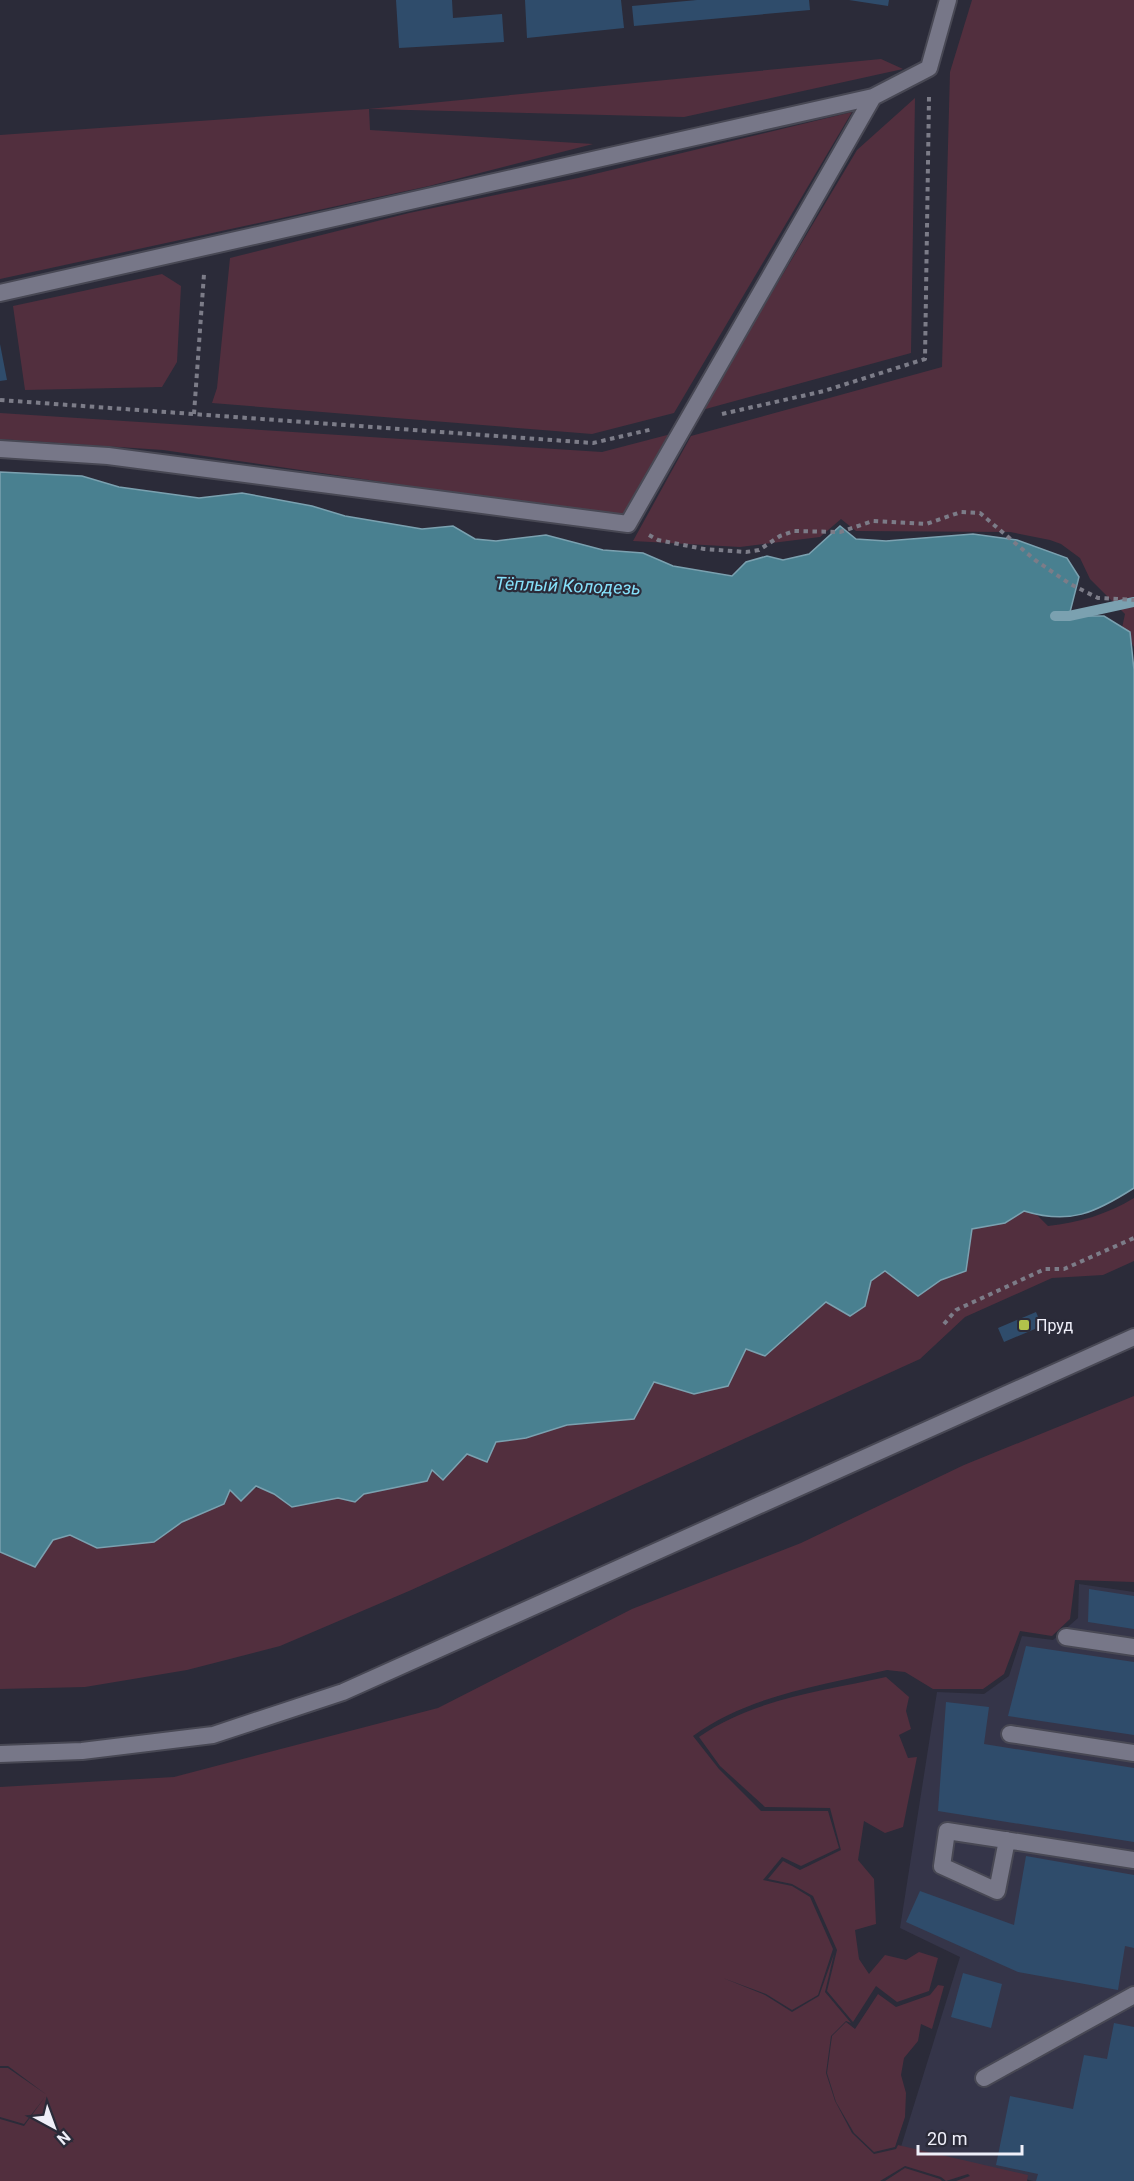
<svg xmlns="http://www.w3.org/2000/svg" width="1134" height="2181" viewBox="0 0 1134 2181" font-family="Roboto,sans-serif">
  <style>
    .built { fill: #353549 }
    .green { fill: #522f3e }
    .water { fill: #498090; stroke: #7ba1b0; stroke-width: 1.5 }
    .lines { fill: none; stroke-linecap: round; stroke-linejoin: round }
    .stream { stroke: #7ba1b0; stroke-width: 10 }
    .building { fill: #2f4c6b }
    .service-casing { stroke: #484854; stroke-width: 20 }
    .pedestrian-casing { stroke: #484854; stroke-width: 20 }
    .secondary-casing { stroke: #484854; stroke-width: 20 }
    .path { stroke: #7c7c88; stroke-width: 4; stroke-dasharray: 4.5 4.5; stroke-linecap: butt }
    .service { stroke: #778; stroke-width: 16 }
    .pedestrian { stroke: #778; stroke-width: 16 }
    .secondary { stroke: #778; stroke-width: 16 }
    .poi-dot { fill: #b2c24b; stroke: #2b2b39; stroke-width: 2 }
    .labels { text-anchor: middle; stroke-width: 4.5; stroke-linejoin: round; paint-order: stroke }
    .poi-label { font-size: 16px; fill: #efeff9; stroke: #2b2b39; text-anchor: start }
    .water-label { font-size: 18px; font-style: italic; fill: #86e1fa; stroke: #2b2b39 }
  </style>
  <rect width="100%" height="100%" fill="#2b2b39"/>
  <!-- built -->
  <path class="built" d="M1079 1584 1134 1592V2181H1033L900 2150 960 1957 900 1928 937 1692 984 1694 1009 1676 1022 1636 1053 1640 1078 1618Z"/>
  <!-- green -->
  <path class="green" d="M972 0H1134V647L1122 628 1125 614 1090 579 1080 558 1061 544 1050 540 1010 532 856 531 841 519 820 537 740 547 633 541 691 436 942 367 950 72Z
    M881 59 903 69 684 117 369 109 370 130 593 144 429 186 0 279V135L368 109Z
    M915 98 911 353 702 410 857 150Z
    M852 112 674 413 592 434 212 403 217 388 230 258 409 213 578 178Z
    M162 274 181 286 177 362 162 387 25 390 13 306Z
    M0 413 602 452 671 434 624 517 163 450 0 439Z
    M1134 1198V1261L1103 1275 1052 1278 965 1317 920 1359 409 1591 280 1646 187 1670 85 1687 0 1689V1552L35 1567 53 1540 70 1535 97 1548 154 1542 182 1522 224 1504 230 1490C262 1485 266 1488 292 1507L338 1498 355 1502 364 1494 426 1481 432 1470 443 1479 467 1454 495 1442 526 1438 567 1425 634 1419 654 1382 694 1394 746 1349 786 1340 799 1325 827 1302 865 1306 871 1281 885 1270 918 1296 941 1280 966 1271 972 1229 1005 1223 1024 1211 1037 1215 1048 1226C1078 1223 1108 1214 1134 1198Z
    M1134 1396V1582L1075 1580 1070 1619 1052 1636 1020 1631 1004 1674 983 1689H933L905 1672 887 1670C820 1686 749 1695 693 1736L719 1769 761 1811H828L839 1848 801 1866 782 1857 763 1880 792 1886 810 1897 833 1949 818 1995 792 2010 766 1994 723 1978 765 1995 792 2012 819 1996 834 1954 825 1992 851 2023 846 2021 831 2036 826 2073 835 2101 852 2133 874 2154 896 2149 898 2145 1028 2175 1027 2181H956L970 2176 968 2174 946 2181 941 2177 905 2166 880 2181H0V2119L24 2126 45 2097 24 2124 0 2117V2068H8L47 2095 8 2066H0V1787L174 1777 438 1708 632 1609 801 1543 964 1465Z
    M886 1677 909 1697 906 1711 911 1729 899 1735 908 1758 917 1757 903 1827 885 1833 864 1821 858 1860 874 1879 876 1924 855 1930 859 1959 869 1974 885 1955 906 1960 919 1952 938 1958 929 1991 897 2002 876 1986 853 2022 827 1991 837 1950 813 1896 792 1884 768 1879 783 1861 800 1870 841 1850 830 1808 765 1807 720 1766 699 1737C753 1699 823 1691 886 1677Z
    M938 1985 944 1986 932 2029 921 2024 918 2041 904 2058 901 2075 906 2093 905 2117 895 2147 874 2152 854 2133 836 2102 827 2073 832 2036 846 2022 855 2029 878 1994 896 2007 930 1995Z
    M905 2168 940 2179 942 2181H885Z"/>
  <!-- water -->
  <path class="water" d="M0 472 82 476 119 487 199 498 242 493 312 506 345 516 422 529 453 526 475 539 496 541 546 535 603 550 643 553 673 566 732 576 746 562 767 556 783 560 809 554 840 526 856 539 886 541 973 534 1017 540 1067 558 1079 577 1069 616H1104L1130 632 1134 670V1188C1095 1213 1070 1225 1024 1211L1005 1223 972 1229 966 1271 941 1280 918 1296 885 1271 871 1281 865 1306 850 1316 826 1302 765 1356 746 1349 728 1386 694 1394 654 1382 634 1419 567 1425 526 1438 496 1442 487 1462 467 1454 443 1480 432 1470 427 1481 364 1494 355 1502 338 1498 292 1507 274 1494 256 1486 241 1501 230 1490 224 1504 182 1522 154 1542 97 1548 70 1535 53 1540 35 1567 0 1552Z"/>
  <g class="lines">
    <!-- stream -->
    <path class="stream" d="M1055 616H1069L1134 602"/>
  </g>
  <!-- building -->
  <path class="building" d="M396 0H452L453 18 502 14 504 42 399 48Z
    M525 0H621L624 28 527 38Z
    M697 0H809L810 10 634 26 632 6Z
    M849 0H889L888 6Z
    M0 344 7 380 0 381Z
    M1036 1312 1042 1326 1004 1342 998 1328Z
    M1089 1589 1134 1596V1629L1088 1622Z
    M1026 1646 1134 1662V1735L1008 1716Z
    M946 1702 989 1707 984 1744 1134 1768V1842L938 1811Z
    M1026 1856 1134 1875V1948L1125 1946 1118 1990 1018 1972 906 1922 920 1891 1014 1925Z
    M963 1973 1002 1984 991 2028 951 2017Z
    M1114 2023 1134 2027V2181H1036L1038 2174 996 2165 1010 2096 1073 2109 1084 2055 1107 2059Z"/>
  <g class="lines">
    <defs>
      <path id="service" d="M1066 1637 1134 1647
        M1010 1734 1134 1753
        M1007 1840 997 1891 942 1866 947 1831 1134 1860
        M984 2078 1134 1995"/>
      <path id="pedestrian" d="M0 293 873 97 929 68 948 0
        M0 449 108 456 628 524 873 97"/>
      <path id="secondary" d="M0 1754 82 1751 213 1735 343 1692 1134 1337"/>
    </defs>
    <!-- service casing -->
    <use href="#service" class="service-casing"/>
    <!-- pedestrian casing -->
    <use href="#pedestrian" class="pedestrian-casing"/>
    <!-- secondary casing -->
    <use href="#secondary" class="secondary-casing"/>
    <!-- path -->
    <path class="path" d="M0 400 593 443 653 429
      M194 414 204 274
      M722 414 824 391 925 359 929 97
      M649 535 658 540 704 549 746 552 759 550 780 536 794 531 840 532 873 521 926 524 961 512 980 513 1035 560 1070 584 1098 598 1134 600
      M944 1324 956 1310 1045 1269H1064L1134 1238"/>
    <!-- service -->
    <use href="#service" class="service"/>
    <!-- pedestrian -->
    <use href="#pedestrian" class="pedestrian"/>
    <!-- secondary -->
    <use href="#secondary" class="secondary"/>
  </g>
  <!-- markers -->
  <rect class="poi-dot" x="1018" y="1319" width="12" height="12" rx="3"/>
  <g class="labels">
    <!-- poi labels -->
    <g class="poi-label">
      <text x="1036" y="1331">Пруд</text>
    </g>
    <!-- water labels -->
    <g class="water-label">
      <text transform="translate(568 586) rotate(2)" y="6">Тёплый Колодезь</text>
    </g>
  </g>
  <!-- north arrow -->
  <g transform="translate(54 2127) rotate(139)" stroke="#2b2b39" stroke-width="4.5" paint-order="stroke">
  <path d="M0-4.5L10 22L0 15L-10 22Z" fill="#efeff9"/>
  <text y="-9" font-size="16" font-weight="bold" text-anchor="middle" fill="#efeff9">N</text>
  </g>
  <!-- scale -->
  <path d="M918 2145v9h104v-9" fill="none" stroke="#efeff9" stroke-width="3"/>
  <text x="927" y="2145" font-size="18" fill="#efeff9" stroke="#2b2b39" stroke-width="4.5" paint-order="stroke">20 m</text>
</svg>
